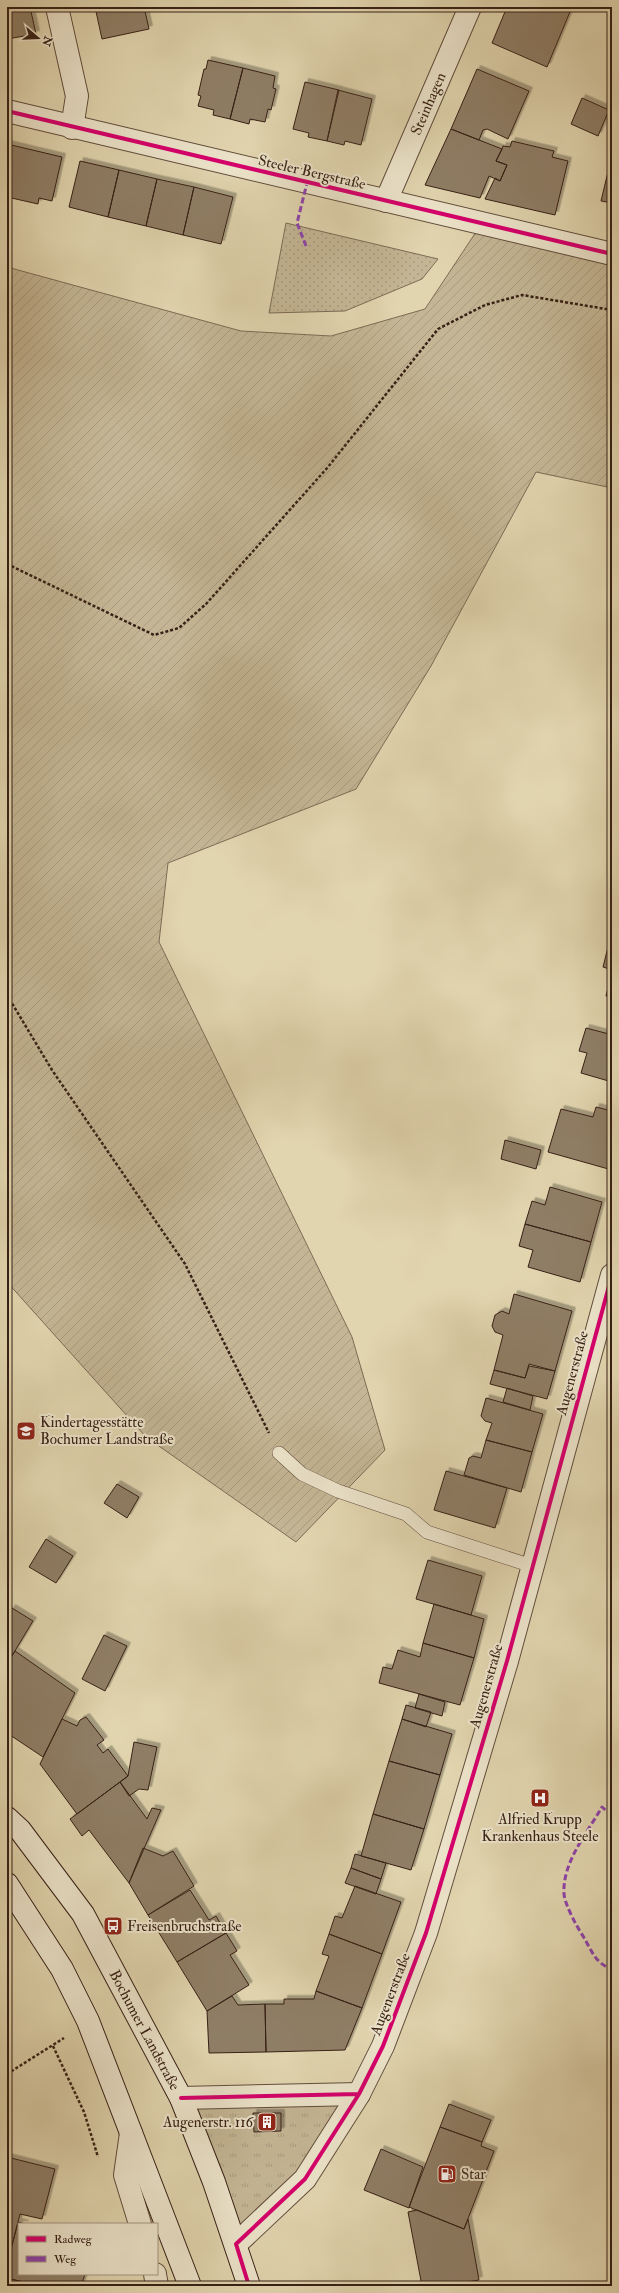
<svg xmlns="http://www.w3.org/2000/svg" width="619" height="2293" viewBox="0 0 619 2293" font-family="'IM FELL Double Pica',serif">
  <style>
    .grass { fill: url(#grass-tufts); stroke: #7e6b56 }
    .park { fill: url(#park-dots); stroke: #7e6b56 }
    .garden { fill: url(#garden-furrows); stroke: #7e6b56 }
    .building { fill: #8f7e66; stroke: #372016; filter: url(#shadow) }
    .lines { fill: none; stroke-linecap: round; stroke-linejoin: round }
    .service-casing { stroke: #624d3c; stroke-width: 14 }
    .minor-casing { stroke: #624d3c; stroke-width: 24 }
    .secondary-casing { stroke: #372016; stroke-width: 24 }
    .path { stroke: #372016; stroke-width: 2.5; stroke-dasharray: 3 2; stroke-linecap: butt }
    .service { stroke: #ece4cb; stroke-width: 13 }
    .minor { stroke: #ece4cb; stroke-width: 22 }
    .secondary { stroke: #ece4cb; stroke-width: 22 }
    .quiet { stroke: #8e44ad; stroke-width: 3; stroke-dasharray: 6 3; stroke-linecap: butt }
    .cycleway-casing { stroke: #ece4cb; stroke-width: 6 }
    .cycleway { stroke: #d6006c; stroke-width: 4 }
    .labels { text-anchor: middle; stroke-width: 4; stroke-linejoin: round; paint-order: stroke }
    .street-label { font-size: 15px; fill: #372016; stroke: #ece4cb }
    .poi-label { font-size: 15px; fill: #372016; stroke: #ece4cb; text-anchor: start }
  </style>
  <defs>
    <pattern id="grass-tufts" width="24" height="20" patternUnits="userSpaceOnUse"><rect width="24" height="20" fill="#c4b695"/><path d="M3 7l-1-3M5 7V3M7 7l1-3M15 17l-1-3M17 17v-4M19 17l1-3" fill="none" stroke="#a99c80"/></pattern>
    <pattern id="park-dots" width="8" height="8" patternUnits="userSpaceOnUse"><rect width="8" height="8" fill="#c4b695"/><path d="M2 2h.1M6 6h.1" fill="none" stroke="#a99c80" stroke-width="1.8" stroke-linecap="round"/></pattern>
    <pattern id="garden-furrows" width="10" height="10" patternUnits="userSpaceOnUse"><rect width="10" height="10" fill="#c4b695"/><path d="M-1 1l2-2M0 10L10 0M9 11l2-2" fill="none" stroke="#a99c80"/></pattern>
    <filter id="shadow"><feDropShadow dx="3.5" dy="-3.5" stdDeviation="0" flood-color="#0004"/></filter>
  </defs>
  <rect width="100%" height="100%" fill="#e1d5af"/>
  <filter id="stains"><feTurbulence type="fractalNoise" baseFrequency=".005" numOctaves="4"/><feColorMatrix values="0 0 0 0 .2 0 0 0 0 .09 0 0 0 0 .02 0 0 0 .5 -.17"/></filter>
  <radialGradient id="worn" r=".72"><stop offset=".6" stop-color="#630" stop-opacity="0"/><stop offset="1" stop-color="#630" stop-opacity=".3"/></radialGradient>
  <!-- grass -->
  <path class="grass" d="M356 2097 331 2137 237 2241 183 2099Z"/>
  <!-- park -->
  <path class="park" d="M286 223 438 259 422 279 345 311 269 313Z"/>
  <!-- garden -->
  <path class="garden" d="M480 226 612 257V488L536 472 431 666 356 789 168 863 159 942 352 1337 385 1450 296 1542 146 1437 7 1282V267L241 331 331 336 425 309Z"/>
  <!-- building -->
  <path class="building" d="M7 7H30L36 34 7 39Z
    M95 7H144L149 29 102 39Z
    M507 7H572L547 67 492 43Z
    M208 60 243 68 230 119 213 115 214 110 198 106 201 96 198 95 204 69H206Z
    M243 68 275 76 273 88 276 89 271 110 268 109 265 122 250 119 249 124 230 119Z
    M477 69 529 91 508 139 487 129 483 130 479 140 451 129Z
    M305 82 339 90 327 141 308 137 309 133 293 129Z
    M338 90 372 99 361 145 345 141 344 145 327 141Z
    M582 98 609 110 598 136 571 124Z
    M451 129 502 149 496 161 507 165 500 181 489 176 480 198 425 185Z
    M512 141 554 151 552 157 568 161 555 215 485 199 495 178 500 181 507 165 496 161 502 149 503 146 510 147Z
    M7 144 62 157 52 201 39 198 38 204 7 197Z
    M612 155V203L601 201Z
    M80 161 119 170 108 217 69 207Z
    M119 170 157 179 146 226 108 217Z
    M157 179 194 187 183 235 146 226Z
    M194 187 233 197 221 244 183 235Z
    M612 931V952L607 951Z
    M607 951 612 952V970L603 967Z
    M612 972V997L606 996Z
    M612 1027V1082L581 1073 587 1053 579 1051 586 1028 609 1034Z
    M596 1107 612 1111 610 1123 612 1124V1170L548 1152 561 1109 593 1117Z
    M505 1140 541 1150 536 1169 501 1159Z
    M550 1187 602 1202 591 1242 525 1224 532 1201 545 1205Z
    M525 1224 591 1242 580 1282 528 1267 533 1250 519 1246Z
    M514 1294 572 1311 555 1371 529 1364 525 1378 494 1370 503 1335 495 1332 492 1326 495 1315 502 1311 509 1314Z
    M529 1366 555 1371 547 1399 490 1384 494 1370 525 1378Z
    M507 1388 533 1396 530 1410 503 1402Z
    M486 1398 543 1414 532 1452 486 1440 492 1423 485 1421 481 1416Z
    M486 1440 532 1452 521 1492 464 1475 469 1458 473 1456 481 1458Z
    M446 1471 507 1488 495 1528 434 1510Z
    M117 1484 139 1497 127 1518 104 1503Z
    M46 1539 73 1556 56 1583 29 1567Z
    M428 1560 482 1576 471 1615 416 1599Z
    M434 1604 484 1619 474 1658 423 1643Z
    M12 1608 33 1621 7 1664V1616Z
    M104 1635 127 1646 105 1691 82 1679Z
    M423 1643 474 1658 460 1705 379 1683 383 1667 392 1669 398 1650 420 1657Z
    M15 1651 75 1693 43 1757 7 1733V1729L12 1722 7 1718V1664Z
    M419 1694 445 1702 442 1716 415 1708Z
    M406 1705 431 1712 426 1727 402 1719Z
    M86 1717 104 1740 97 1745 103 1753 108 1749 128 1776 77 1814 40 1764 62 1719 77 1726 80 1720Z
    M402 1719 452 1734 440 1775 389 1761Z
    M134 1742 157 1747 148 1790 139 1789 129 1796 120 1782 128 1776Z
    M389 1761 440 1775 424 1829 373 1814Z
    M120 1782 147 1819 152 1808 161 1810 129 1883 89 1830 82 1836 70 1819Z
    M373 1814 424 1829 411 1870 361 1856Z
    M143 1848 163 1856 173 1851 194 1886 148 1915 129 1883Z
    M355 1854 386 1863 381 1879 351 1868Z
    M351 1868 381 1879 376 1894 345 1883Z
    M355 1886 401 1902 382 1954 329 1934 335 1916 342 1918Z
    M190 1890 209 1920 216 1916 226 1933 177 1962 148 1915Z
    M226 1933 237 1951 230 1955 249 1985 207 2011 177 1962Z
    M329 1934 382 1954 362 2008 316 1991 329 1956 322 1954Z
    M316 1991 362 2008 345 2050 266 2052 265 2004H284V1999H314Z
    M232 1996 238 2005 265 2004 266 2052 209 2053 207 2011Z
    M449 2104 491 2120 482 2142 440 2127Z
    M253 2113H281V2131L254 2132Z
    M440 2127 482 2142 481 2146 494 2151 464 2229 409 2207Z
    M381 2149 423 2167 409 2208 364 2190Z
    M7 2157 55 2169 42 2219 20 2214 7 2265Z
    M417 2210 464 2229 468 2219 479 2280 443 2286H422L408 2212Z
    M18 2222 25 2224H19V2274H85L81 2286H39L7 2278V2265Z
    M7 2278 39 2286H7Z"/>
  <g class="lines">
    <defs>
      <path id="service" d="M279 1453 302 1474 338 1491 406 1514 427 1532 532 1566"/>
      <g id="minor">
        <path d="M57 7 77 96 72 128"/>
        <path d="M7 111 612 254"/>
        <path id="s1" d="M386 201 470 7"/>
        <path d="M181 2098 359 2094"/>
        <path d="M131 2133 125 2175 140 2224"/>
        <path d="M236 2244 305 2179 359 2094 383 2046 426 1933 507 1661 612 1275"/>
        <path d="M155 2274 157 2286"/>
      </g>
      <g id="secondary">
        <path id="s2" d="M7 1818 20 1830 83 1914 181 2098 214 2182 249 2286"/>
        <path d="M7 1884 62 1969 88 2021 190 2286"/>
      </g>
    </defs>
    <!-- service casing -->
    <use href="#service" class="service-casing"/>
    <!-- minor casing -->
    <use href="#minor" class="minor-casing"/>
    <!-- secondary casing -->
    <use href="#secondary" class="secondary-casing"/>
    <!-- path -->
    <path class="path" d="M7 564 154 635 179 628 206 604 328 467 438 329 485 305 522 295 612 310
      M7 995 52 1070 185 1264 269 1433
      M53 2046 84 2112 98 2157
      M7 2074 64 2038"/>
    <!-- service -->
    <use href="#service" class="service"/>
    <!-- minor -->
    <use href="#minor" class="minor"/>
    <!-- secondary -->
    <use href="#secondary" class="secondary"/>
    <!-- quiet -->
    <path class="quiet" d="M306 246 297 223 307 183
      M612 1816 602 1807C587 1833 562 1863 564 1894 565 1905 577 1927 583 1936 593 1953 594 1961 612 1970"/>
    <defs>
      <path id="cycleway" d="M7 111 612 254
        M181 2098 359 2094
        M249 2286 236 2244 305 2179 359 2094 383 2046 426 1933 507 1661 612 1275"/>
    </defs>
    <!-- cycleway casing -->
    <use href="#cycleway" class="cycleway-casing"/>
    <!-- cycleway -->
    <use href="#cycleway" class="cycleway"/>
  </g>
  <!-- icons -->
  <defs>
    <symbol id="school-square" viewBox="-11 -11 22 22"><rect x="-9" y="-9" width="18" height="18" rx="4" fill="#8f2418" stroke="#ece4cb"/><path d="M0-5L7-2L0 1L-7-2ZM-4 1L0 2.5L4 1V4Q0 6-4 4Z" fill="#fff"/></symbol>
    <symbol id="hospital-square" viewBox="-11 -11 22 22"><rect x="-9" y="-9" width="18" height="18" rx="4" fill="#8f2418" stroke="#ece4cb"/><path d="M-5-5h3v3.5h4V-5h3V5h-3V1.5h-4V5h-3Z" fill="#fff"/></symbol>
    <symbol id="bus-square" viewBox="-11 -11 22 22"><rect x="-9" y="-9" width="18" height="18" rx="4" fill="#8f2418" stroke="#ece4cb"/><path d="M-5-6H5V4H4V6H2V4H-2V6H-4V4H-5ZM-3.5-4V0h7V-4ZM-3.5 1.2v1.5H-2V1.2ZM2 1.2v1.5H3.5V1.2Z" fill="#fff"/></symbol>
    <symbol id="building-square" viewBox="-11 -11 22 22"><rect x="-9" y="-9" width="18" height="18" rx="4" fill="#8f2418" stroke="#ece4cb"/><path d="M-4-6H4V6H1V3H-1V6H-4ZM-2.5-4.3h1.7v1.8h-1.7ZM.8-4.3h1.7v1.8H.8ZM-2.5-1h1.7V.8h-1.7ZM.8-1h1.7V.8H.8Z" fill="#fff"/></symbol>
    <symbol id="fuel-square" viewBox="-11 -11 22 22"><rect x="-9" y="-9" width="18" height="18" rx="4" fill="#8f2418" stroke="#ece4cb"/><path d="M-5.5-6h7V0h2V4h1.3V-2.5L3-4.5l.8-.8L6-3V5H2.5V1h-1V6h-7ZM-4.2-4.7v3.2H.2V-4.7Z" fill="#fff"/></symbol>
  </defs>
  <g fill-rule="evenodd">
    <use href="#school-square" x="15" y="1420" width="22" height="22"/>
    <use href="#hospital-square" x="529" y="1787" width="22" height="22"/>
    <use href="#bus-square" x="102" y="1915" width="22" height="22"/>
    <use href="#building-square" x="256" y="2111" width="22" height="22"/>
    <use href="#fuel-square" x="436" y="2163" width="22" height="22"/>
  </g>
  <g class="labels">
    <!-- street labels -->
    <g class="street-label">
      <text dy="5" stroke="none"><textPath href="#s1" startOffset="106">Steinhagen</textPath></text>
      <text transform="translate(312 172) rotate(13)" y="5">Steeler Bergstraße</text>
      <text transform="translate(572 1373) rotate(-75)" y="5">Augenerstraße</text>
      <text transform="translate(486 1686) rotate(-74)" y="5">Augenerstraße</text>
      <text transform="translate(390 1994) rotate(-69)" y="5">Augenerstraße</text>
      <text dy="5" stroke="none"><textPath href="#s2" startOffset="254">Bochumer Landstraße</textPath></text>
    </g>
    <!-- poi labels -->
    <g class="poi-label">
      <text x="40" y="1427">Kindertagesstätte<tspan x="40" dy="17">Bochumer Landstraße</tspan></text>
      <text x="540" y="1824" text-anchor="middle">Alfried Krupp<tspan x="540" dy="17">Krankenhaus Steele</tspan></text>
      <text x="127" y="1931">Freisenbruchstraße</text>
      <text x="253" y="2127" text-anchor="end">Augenerstr. 116</text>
      <text x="461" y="2179">Star</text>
    </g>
  </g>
  <!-- margin -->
  <rect width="619" height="2293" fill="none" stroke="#e1d5af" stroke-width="24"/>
  <rect x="8" y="8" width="603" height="2277" fill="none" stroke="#372016" stroke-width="2"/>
  <rect x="12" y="12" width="595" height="2269" fill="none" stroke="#372016"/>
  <!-- legend -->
  <rect x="18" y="2223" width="140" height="52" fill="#ece4cb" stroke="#a49683"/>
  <rect x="26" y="2236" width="20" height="6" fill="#d6006c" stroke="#a49683"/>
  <text x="54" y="2243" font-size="12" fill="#372016">Radweg</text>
  <rect x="26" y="2256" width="20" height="6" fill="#8e44ad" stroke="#a49683"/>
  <text x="54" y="2263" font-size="12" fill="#372016">Weg</text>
  <!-- north arrow -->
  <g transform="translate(38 38) rotate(109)" stroke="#ece4cb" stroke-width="3" paint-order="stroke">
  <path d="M0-3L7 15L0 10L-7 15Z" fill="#372016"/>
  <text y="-6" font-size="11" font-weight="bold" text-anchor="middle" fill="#372016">N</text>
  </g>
  <rect width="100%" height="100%" filter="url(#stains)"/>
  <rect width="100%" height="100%" fill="url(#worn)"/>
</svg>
